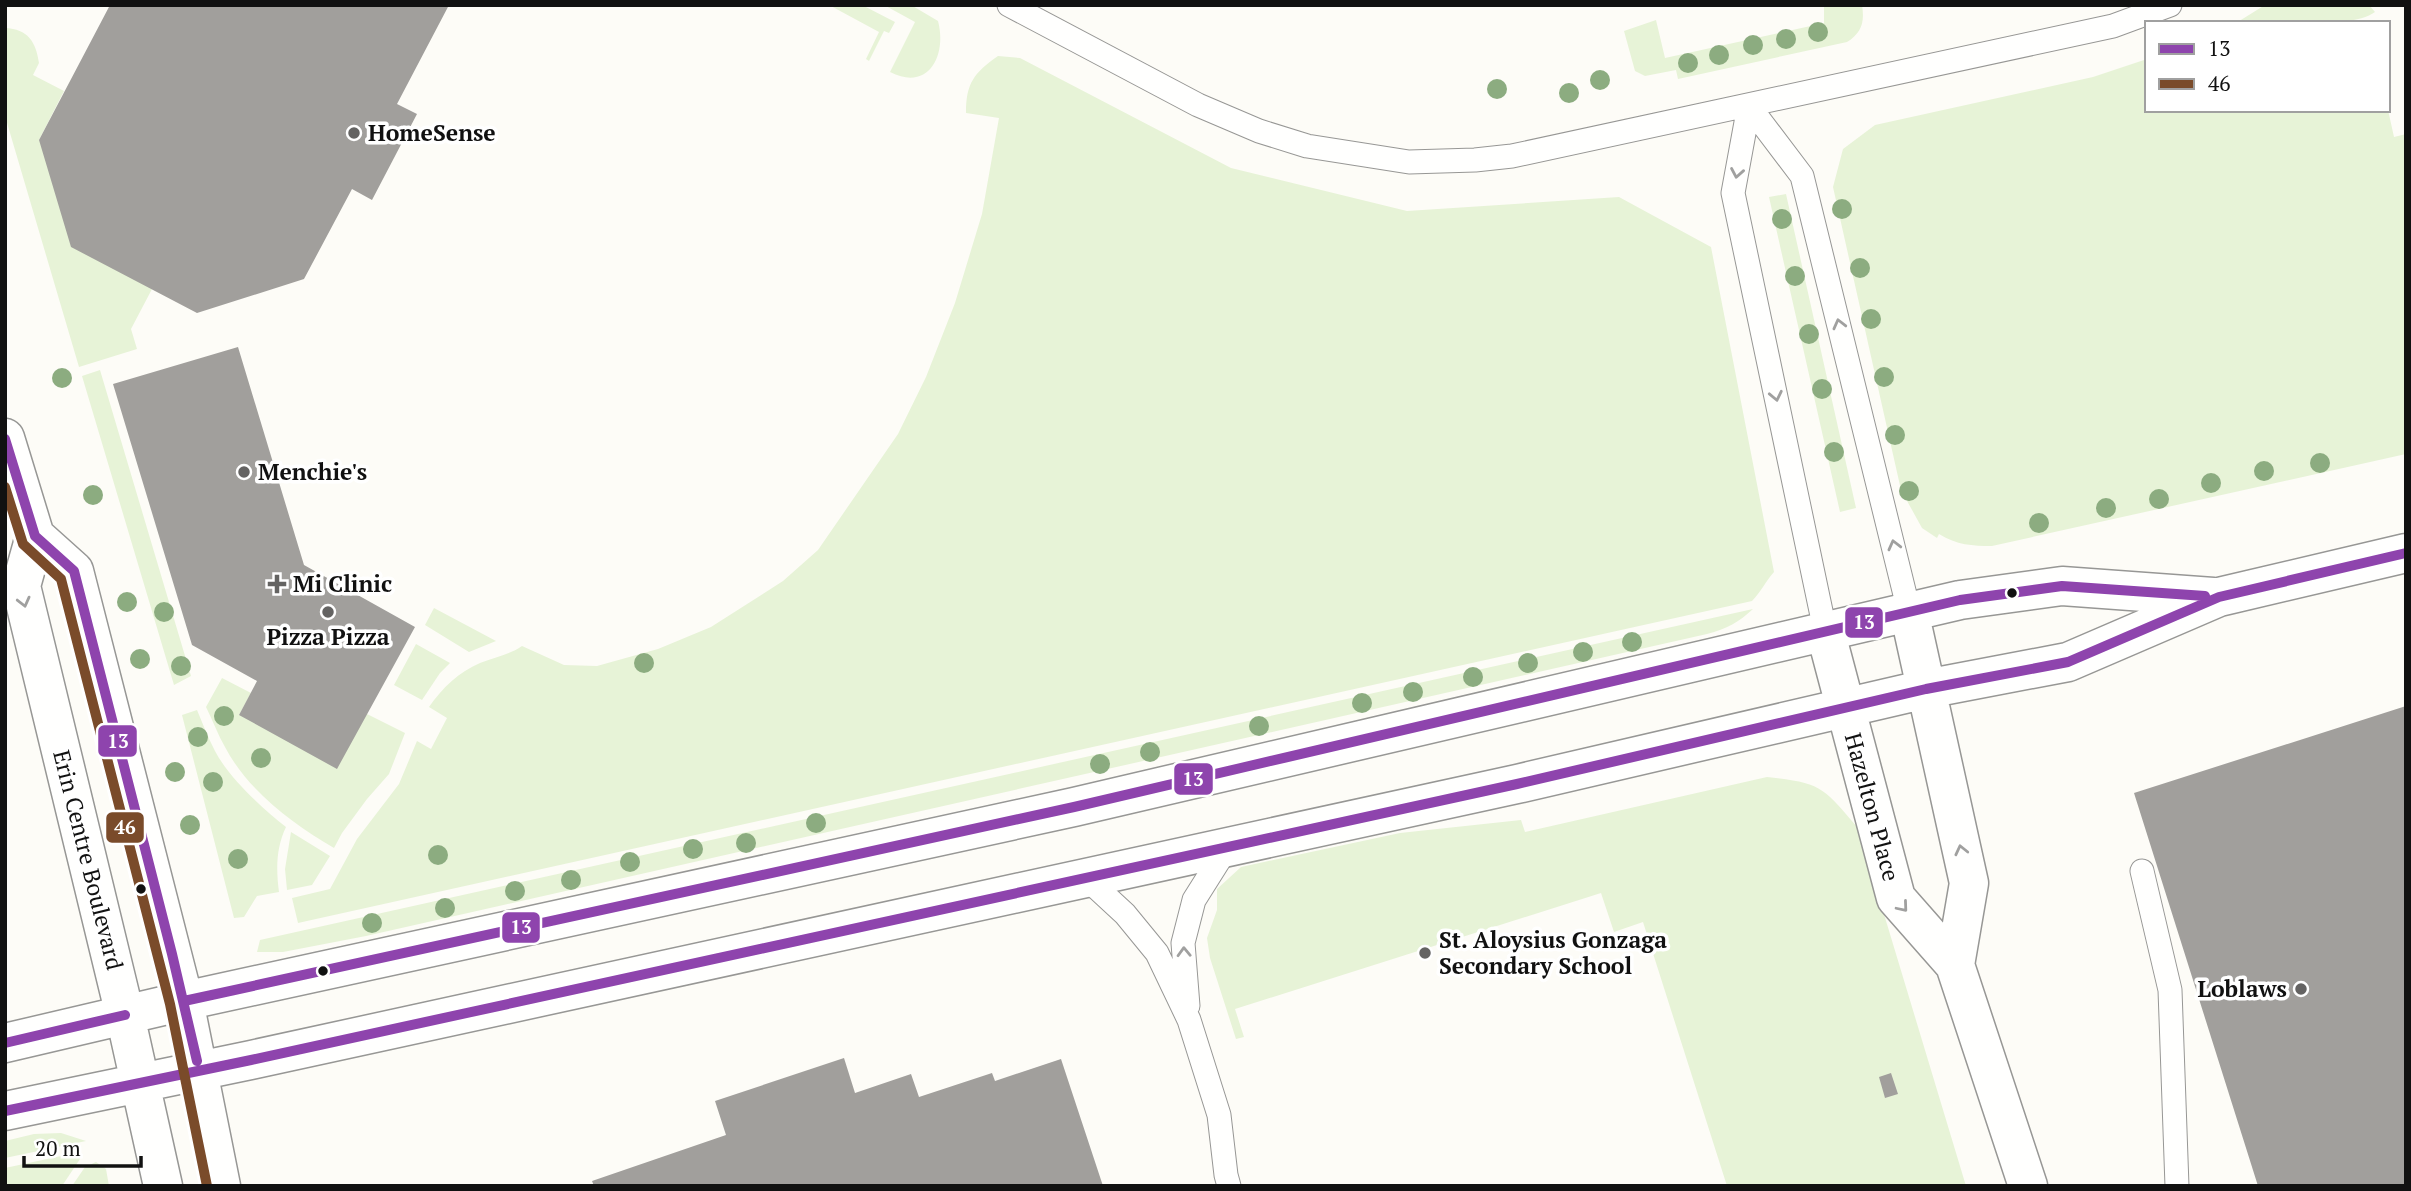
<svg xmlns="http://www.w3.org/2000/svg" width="2411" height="1191" viewBox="0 0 2411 1191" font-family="'PT Serif',serif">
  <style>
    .green { fill: #e7f3d7 }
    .building { fill: #a19f9c }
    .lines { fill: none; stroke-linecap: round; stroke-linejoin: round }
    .service-casing { stroke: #979795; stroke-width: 25 }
    .tertiary-casing { stroke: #979795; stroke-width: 41 }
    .service { stroke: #fffffe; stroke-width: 23 }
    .tertiary { stroke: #fffffe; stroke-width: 38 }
    .bus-1-casing { stroke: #fff; stroke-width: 16 }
    .bus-2-casing { stroke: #fff; stroke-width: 16 }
    .bus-1 { stroke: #8e44ad; stroke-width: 10 }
    .bus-2 { stroke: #7a4b2a; stroke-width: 10 }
    .tree { fill: #8cac80 }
    .oneway { stroke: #a0a09f }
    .poi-dot { fill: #646362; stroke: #fff; stroke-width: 2.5 }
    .bus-dot { fill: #111; stroke: #fff; stroke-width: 2.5 }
    .labels { text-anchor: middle; stroke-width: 7; stroke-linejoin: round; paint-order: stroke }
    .poi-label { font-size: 23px; font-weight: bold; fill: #111; stroke: #fff; text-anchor: start }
    .street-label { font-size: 23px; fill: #111; stroke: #fff }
    .line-badge { stroke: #fff; stroke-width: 2.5 }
    .badge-label { font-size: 19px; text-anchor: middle; font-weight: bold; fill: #fff }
  </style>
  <rect width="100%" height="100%" fill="#fdfcf7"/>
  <!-- green -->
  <path class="green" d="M829 5H862L895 22 889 33 884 31 869 61 866 59 879 32Z
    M884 5H911L938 21C947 55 929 92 890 72L915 22Z
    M1824 5H1862C1865 23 1861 33 1847 42L1678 79 1676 70 1645 76 1635 71 1624 31 1656 20 1665 58 1824 23Z
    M2265 5H2369L2375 12C2350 30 2269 23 2236 23Z
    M5 28C28 29 36 42 39 63L33 75 64 91 39 140 152 289 131 329 137 349 79 367 5 116Z
    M998 56 1020 58 1231 168 1407 211 1619 197 1711 247 1774 572C1765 582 1761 592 1752 601L298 923 292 898 330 889 357 839 399 784 417 741 431 749 447 718 429 707C442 688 459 672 480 663 495 657 509 655 522 646L564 665 597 666 658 649 711 627 783 581 818 550 898 434 926 377 955 303 982 214 999 118 966 113C966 83 974 73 998 56Z
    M2147 59V110H2356L2357 113 2388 110 2394 137 2406 134V454L1992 546C1972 546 1957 545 1939 534L1937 538 1922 528 1901 490 1833 187 1843 149 1875 125 2093 77Z
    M1786 194 1856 508 1840 512 1769 197Z
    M100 370 191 676 174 685 82 376Z
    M434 608 496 641 469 652 425 625Z
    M1753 609C1739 622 1727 629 1707 634L366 936 283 952H257L260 940Z
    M416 644 450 663 440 673 422 700 394 685Z
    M222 678 251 693 239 715 367 714 405 733 389 774 367 799 342 833 334 848C293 824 248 791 225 747 218 735 213 721 206 707Z
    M197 710C203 724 208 738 215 751 229 778 262 808 286 827 276 848 276 869 279 892L257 896 244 917 234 918 182 715Z
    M1767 777C1822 783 1823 787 1858 828L1966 1186H1727L1643 922 1614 932 1601 893 1235 1009 1244 1037 1236 1039 1210 958 1207 938 1217 910V889L1241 867 1400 833 1521 820 1525 832Z
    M291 832 330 856 312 885 287 890 285 869Z
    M61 1133 86 1141 5 1158V1141L34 1134Z
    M80 1152V1159L62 1186H5V1168Z
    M96 1162 106 1169 109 1186H72L85 1167Z"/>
  <!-- building -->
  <path class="building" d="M110 5H449L397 104 417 114 372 200 352 189 304 279 197 313 71 247 39 140Z
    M238 347 304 565 415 627 337 769 239 715 257 681 192 645 113 384Z
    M2406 706V1186H2258L2134 793Z
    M844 1058 855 1093 911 1074 919 1097 992 1073 995 1081 1061 1059 1103 1186H594L592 1181 726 1135 715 1101Z
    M1891 1073 1898 1094 1885 1098 1879 1077Z"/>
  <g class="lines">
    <defs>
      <path id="service" d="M1009 5 1198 105 1259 131 1307 146 1409 162 1475 160 1512 156 2113 26 2170 5
        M1749 106 1802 176 1909 611
        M1749 106 1733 193 1825 630
        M2142 871 2170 990 2177 1186
        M1085 877 1125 914 1157 953 1189 1020 1219 1115 1226 1175 1229 1186
        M1188 1006 1183 943 1194 900 1228 846"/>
      <path id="tertiary" d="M5 438 35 536 74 571 184 1001 221 1186
        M35 536 21 586 125 1015 163 1186
        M1909 611 1969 883 1955 965
        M1825 630 1896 898 1955 965 2028 1186
        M5 1043 184 1001 1074 807 1960 600 2062 586 2213 597
        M5 1111 251 1060 1517 784 1926 689 2068 662 2219 597 2406 553"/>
    </defs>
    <!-- service casing -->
    <use href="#service" class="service-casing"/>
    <!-- tertiary casing -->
    <use href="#tertiary" class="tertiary-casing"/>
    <!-- service -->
    <use href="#service" class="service"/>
    <!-- tertiary -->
    <use href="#tertiary" class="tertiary"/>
    <defs>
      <path id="bus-1" d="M5 439 35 536 74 571 172 954 197 1061
        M184 1001 1074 807 1960 600 2062 586 2205 596
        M5 1043 125 1015
        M5 1111 251 1060 1517 784 1926 689 2068 662 2219 597 2406 553"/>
      <path id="bus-2" d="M5 487 23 544 61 579 170 1004 207 1186"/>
    </defs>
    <!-- bus-1 casing -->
    <use href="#bus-1" class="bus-1-casing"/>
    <!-- bus-2 casing -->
    <use href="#bus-2" class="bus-2-casing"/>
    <!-- bus-1 -->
    <use href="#bus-1" class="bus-1"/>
    <!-- bus-2 -->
    <use href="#bus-2" class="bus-2"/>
  </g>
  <!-- trees -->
  <g class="tree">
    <circle cx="1818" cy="32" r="10"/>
    <circle cx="1786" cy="39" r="10"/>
    <circle cx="1753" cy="45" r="10"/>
    <circle cx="1719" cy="55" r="10"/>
    <circle cx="1688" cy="63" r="10"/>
    <circle cx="1600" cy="80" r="10"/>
    <circle cx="1497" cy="89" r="10"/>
    <circle cx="1569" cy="93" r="10"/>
    <circle cx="1842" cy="209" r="10"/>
    <circle cx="1782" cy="219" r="10"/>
    <circle cx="1860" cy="268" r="10"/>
    <circle cx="1795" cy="276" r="10"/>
    <circle cx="1871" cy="319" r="10"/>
    <circle cx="1809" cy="334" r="10"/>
    <circle cx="1884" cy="377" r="10"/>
    <circle cx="62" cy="378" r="10"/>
    <circle cx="1822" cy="389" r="10"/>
    <circle cx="1895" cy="435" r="10"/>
    <circle cx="1834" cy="452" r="10"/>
    <circle cx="2320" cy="463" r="10"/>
    <circle cx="2264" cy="471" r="10"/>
    <circle cx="2211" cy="483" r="10"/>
    <circle cx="1909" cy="491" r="10"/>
    <circle cx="93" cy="495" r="10"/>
    <circle cx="2159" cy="499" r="10"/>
    <circle cx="2106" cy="508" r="10"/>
    <circle cx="2039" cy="523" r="10"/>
    <circle cx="127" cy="602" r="10"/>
    <circle cx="164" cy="612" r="10"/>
    <circle cx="1632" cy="642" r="10"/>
    <circle cx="1583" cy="652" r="10"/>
    <circle cx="140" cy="659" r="10"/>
    <circle cx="644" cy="663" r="10"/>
    <circle cx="1528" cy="663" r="10"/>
    <circle cx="181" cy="666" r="10"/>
    <circle cx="1473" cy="677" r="10"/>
    <circle cx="1413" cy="692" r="10"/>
    <circle cx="1362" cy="703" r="10"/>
    <circle cx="224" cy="716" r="10"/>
    <circle cx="1259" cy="726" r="10"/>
    <circle cx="198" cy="737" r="10"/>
    <circle cx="1150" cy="752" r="10"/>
    <circle cx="261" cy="758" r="10"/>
    <circle cx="1100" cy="764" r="10"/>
    <circle cx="175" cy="772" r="10"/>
    <circle cx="213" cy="782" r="10"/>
    <circle cx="816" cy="823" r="10"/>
    <circle cx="190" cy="825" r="10"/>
    <circle cx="746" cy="843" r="10"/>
    <circle cx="693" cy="849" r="10"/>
    <circle cx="438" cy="855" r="10"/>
    <circle cx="238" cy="859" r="10"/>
    <circle cx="630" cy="862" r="10"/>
    <circle cx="571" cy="880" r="10"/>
    <circle cx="515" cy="891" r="10"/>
    <circle cx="445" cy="908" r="10"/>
    <circle cx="372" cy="923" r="10"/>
  </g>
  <!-- one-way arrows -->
  <defs><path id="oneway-chevron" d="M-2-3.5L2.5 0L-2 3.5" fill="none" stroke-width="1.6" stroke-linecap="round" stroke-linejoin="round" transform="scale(1.75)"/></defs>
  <g class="oneway">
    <use href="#oneway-chevron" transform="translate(1737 173) rotate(100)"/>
    <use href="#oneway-chevron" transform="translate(1839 324) rotate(-104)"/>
    <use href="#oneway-chevron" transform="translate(1776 396) rotate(78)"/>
    <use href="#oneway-chevron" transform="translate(1894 545) rotate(-104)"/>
    <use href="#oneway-chevron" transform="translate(24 602) rotate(76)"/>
    <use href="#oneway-chevron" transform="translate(1961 850) rotate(-103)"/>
    <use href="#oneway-chevron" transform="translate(1903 907) rotate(50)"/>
    <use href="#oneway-chevron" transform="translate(1184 952) rotate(-92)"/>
  </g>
  <!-- markers -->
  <g class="poi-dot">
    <circle cx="354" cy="133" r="7"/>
    <circle cx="244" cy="472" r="7"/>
    <path d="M273.5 573.5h7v7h7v7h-7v7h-7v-7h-7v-7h7z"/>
    <circle cx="328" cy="612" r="7"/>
    <circle cx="1425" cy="953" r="7"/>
    <circle cx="2301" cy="989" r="7"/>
  </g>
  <g class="bus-dot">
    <circle cx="2012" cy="593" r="6"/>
    <circle cx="141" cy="889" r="6"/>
    <circle cx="323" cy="971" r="6"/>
  </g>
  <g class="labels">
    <!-- poi labels -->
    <g class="poi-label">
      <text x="368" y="141">HomeSense</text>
      <text x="258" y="480">Menchie's</text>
      <text x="293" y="592">Mi Clinic</text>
      <text x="328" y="645" text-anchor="middle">Pizza Pizza</text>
      <text x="1439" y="948">St. Aloysius Gonzaga<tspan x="1439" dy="26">Secondary School</tspan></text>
      <text x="2287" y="997" text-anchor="end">Loblaws</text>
    </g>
    <!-- street labels -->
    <g class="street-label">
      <text transform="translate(1872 807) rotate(75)" y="8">Hazelton Place</text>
      <text transform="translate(88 860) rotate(76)" y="8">Erin Centre Boulevard</text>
    </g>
  </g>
  <g class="line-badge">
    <rect x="1844" y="606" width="40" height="33" rx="7" fill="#8e44ad"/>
    <rect x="97" y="724" width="41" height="34" rx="7" fill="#8e44ad"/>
    <rect x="1173" y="762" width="41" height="34" rx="7" fill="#8e44ad"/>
    <rect x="105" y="811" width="40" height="33" rx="7" fill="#7a4b2a"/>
    <rect x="501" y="911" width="40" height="33" rx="7" fill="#8e44ad"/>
  </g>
  <g class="badge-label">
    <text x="1864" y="629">13</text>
    <text x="118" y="748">13</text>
    <text x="1193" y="786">13</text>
    <text x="125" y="834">46</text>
    <text x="521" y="934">13</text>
  </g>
  <!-- border -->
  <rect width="2411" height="1191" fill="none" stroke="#111111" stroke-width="14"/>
  <!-- legend -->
  <rect x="2145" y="21" width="245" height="91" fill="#ffffff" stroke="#a0a0a0" stroke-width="2"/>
  <rect x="2159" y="44" width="35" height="10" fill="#8e44ad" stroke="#a0a0a0" stroke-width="2"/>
  <text x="2208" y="56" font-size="21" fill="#111111">13</text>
  <rect x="2159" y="79" width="35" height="10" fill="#7a4b2a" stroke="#a0a0a0" stroke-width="2"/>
  <text x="2208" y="91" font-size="21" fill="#111111">46</text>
  <!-- scale -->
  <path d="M24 1156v10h117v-10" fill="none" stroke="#111111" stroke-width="3.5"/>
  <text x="35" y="1156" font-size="21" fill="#111111" stroke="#ffffff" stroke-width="5" paint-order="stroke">20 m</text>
</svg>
